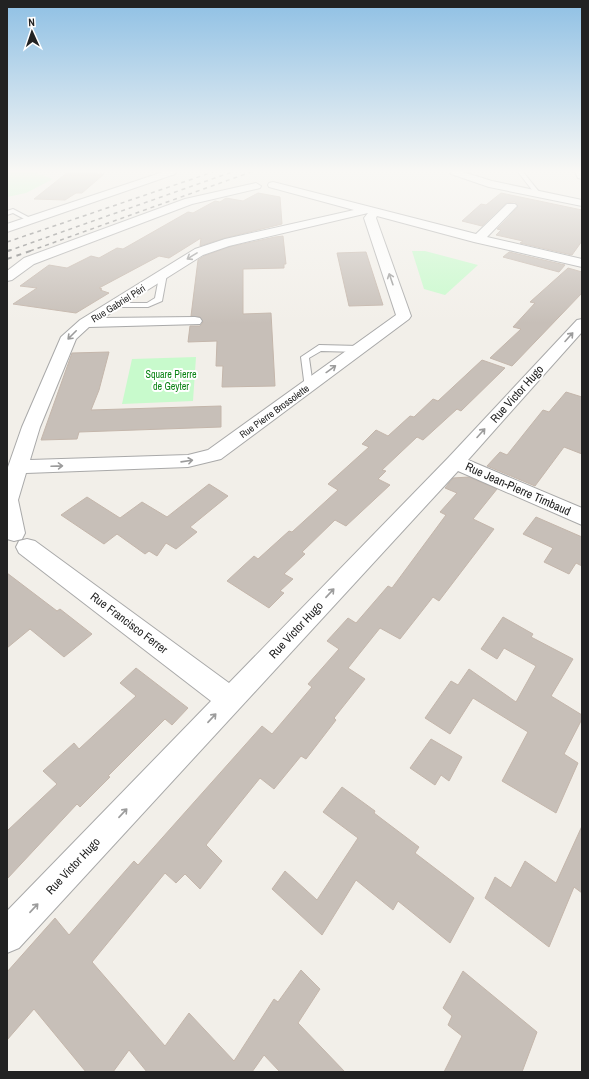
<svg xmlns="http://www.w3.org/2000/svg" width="589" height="1079" viewBox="0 0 589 1079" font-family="'Archivo Narrow',sans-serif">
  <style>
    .park { fill: #c8facc }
    .building { fill: #c7bfb8; stroke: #c4b6ab }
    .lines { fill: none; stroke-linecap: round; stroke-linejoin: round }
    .lane-casing { stroke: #a9a9a9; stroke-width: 2 }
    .street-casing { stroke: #a9a9a9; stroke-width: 2 }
    .lane { fill: #fff; fill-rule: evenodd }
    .street { fill: #fff; fill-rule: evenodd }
    .rail-far1 { stroke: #707070; stroke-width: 1.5; stroke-dasharray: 4 4; stroke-linecap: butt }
    .rail { stroke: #707070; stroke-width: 2; stroke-dasharray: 5 5; stroke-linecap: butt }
    .oneway { stroke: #9c9c9c }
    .labels { text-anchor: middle; stroke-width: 4; stroke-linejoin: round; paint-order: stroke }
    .far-street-label { font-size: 10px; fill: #222; stroke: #fff }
    .far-park-label { font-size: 10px; fill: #0c8416; stroke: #fff }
    .street-label { font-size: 12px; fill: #222; stroke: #fff }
  </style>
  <rect width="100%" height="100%" fill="#f2efe9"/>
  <!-- park -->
  <path class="park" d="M7 172H33L53 179 26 193 7 197Z
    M412 251H425L478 265 445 295 424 289Z
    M196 357 193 401 122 404 132 359Z"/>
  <!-- building -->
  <path class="building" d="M68 172H98L96 174H104L82 193H76L65 200 34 199Z
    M258 193 280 197 282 224 225 238 200 246 201 238 169 258 159 256 99 288 102 289 100 290 109 293 76 313 13 304 37 288 20 286 49 265 67 268 91 256 99 258 117 248 123 249 188 212 193 213 215 201 220 202 226 198 243 201Z
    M501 193 582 210V241L572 255 520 243 523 241 496 235 501 230 497 229 518 207 515 202 506 203 482 226 462 221 481 204 486 205Z
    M283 236 286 264H284V268L243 269V314L271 313 275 386 222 387 223 366H216L217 341 188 342 190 326H200L203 322 200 317 191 316 198 260 204 256 229 247 275 237Z
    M366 252 383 305 349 306 337 253Z
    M509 252 565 265 559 272 503 257Z
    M568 268 582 272V293L512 366 490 358 521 329 513 327 535 303 530 302Z
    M109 352 99 390 91 410 221 406V427L79 432 77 439 41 440 72 353Z
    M482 360 505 368 461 411 457 409 423 440 417 437 382 470 386 471 378 479 390 485 346 526 335 520 302 552 305 554 284 574 293 579 280 591 284 593 269 608 227 581 254 556 258 559 289 531 292 532 338 490 328 484 369 447 362 444 376 430 388 436 410 416 414 417 433 399 438 401Z
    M566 392 582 397V454L564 447 535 486 487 466 500 452 507 455 543 410 549 412Z
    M469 477 497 489 473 519 494 529 439 601 433 597 400 639 380 628 348 668 365 679 334 718 336 720 306 759 301 756 274 789 260 778 206 845 222 861 200 889 185 874 176 883 165 873 92 962 165 1046 189 1013 234 1061 274 999 278 1002 301 970 320 989 298 1023 345 1072H280L264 1055 252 1072H147L129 1050 113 1072H86L34 1009 7 1040V972L55 918 69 935 134 861 138 865 262 726 272 734 312 687 308 684 339 649 327 641 348 618 356 623 388 586 392 588 446 515 440 512 457 493 445 488 453 478Z
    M209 484 228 496 190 527 197 532 176 549 166 543 157 556 149 551 145 554 117 534 104 544 61 515 87 497 120 518 142 502 167 517Z
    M536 517 582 537V566L576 563 569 574 544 562 553 548 523 534Z
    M7 573 57 611 60 609 92 634 64 657 30 629 7 648Z
    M503 617 533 634 531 637 573 659 551 696 582 715V719L564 754 578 763 556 813 502 781 528 732 473 698 450 734 425 718 451 681 458 685 469 669 516 702 536 666 504 648 497 659 481 649Z
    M136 668 188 708 172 725 165 719 108 776 110 777 80 807 77 804 7 879V831L57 784 43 771 74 743 79 749 136 696 120 683Z
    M431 739 462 757 449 781 441 775 435 785 410 768Z
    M342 787 375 811 374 813 419 847 415 853 474 898 450 943 398 901 393 910 356 880 322 935 272 889 285 871 317 900 358 838 323 812Z
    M582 826V893L574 887 549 947 485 898 495 877 511 888 525 861 556 883Z
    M463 971 537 1032 522 1072H444L462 1036 448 1025 452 1016 443 1008Z"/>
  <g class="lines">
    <defs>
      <path id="lane" d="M518 172H523L540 193V195H536Z
        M13 209 32 219 33 220 28 221 13 213 7 215V211Z
        M160 272H166L167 274 162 301 148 307H113L109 305 113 303H147L155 298Z
        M319 345 359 346 363 349 359 352 321 351 309 358 313 386 311 388H305L301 357Z"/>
      <path id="street" d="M163 172H176L175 174 7 232V224Z
        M450 172H463L492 181 582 200V206L489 187 451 174Z
        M575 172H582V179L578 178Z
        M273 182 476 234 507 204H515L517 206 515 208 487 237 582 259V267L474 242 377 216 376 218 411 316 409 319 221 459 188 467 26 473 18 500 25 533 22 539 14 541 7 539 8 467 22 427 61 337 80 320 195 249 225 239 354 210 269 187 268 185 269 183ZM368 213 364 218 396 315 208 450 188 455 30 460 40 427 76 339 89 327 200 324 202 321 200 318 195 317 103 318 203 255 229 246Z
        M256 183 261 186 260 188 192 204 34 264 12 280 7 281V271L24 258 185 199Z
        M582 319V332L468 460 582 508V525L458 471 19 948 7 953V911L211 701 19 553 16 547 19 541 27 539 35 541 229 683 448 458 577 320Z"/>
    </defs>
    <!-- lane casing -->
    <use href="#lane" class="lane-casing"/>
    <!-- street casing -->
    <use href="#street" class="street-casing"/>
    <!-- lane -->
    <use href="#lane" class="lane"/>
    <!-- street -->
    <use href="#street" class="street"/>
    <!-- rail-far1 -->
    <path class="rail-far1" d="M7 242 213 172
      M8 251 232 172
      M30 251 251 172"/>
    <!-- rail -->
    <path class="rail" d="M7 251 11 250
      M7 259 33 250"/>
  </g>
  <!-- one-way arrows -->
  <defs><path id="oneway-shaft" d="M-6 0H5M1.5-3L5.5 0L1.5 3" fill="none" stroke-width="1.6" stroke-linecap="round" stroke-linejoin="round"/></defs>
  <g class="oneway">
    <use href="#oneway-shaft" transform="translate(192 256) rotate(148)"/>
    <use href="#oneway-shaft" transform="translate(391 279) rotate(-109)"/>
    <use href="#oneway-shaft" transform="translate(72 335) rotate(135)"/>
    <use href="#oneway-shaft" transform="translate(569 337) rotate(-48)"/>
    <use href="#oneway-shaft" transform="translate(331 369) rotate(-36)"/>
    <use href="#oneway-shaft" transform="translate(481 433) rotate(-48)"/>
    <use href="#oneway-shaft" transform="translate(187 461) rotate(-8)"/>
    <use href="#oneway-shaft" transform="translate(57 466) rotate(-2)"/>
    <use href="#oneway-shaft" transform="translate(330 593) rotate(-47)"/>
    <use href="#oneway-shaft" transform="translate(212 718) rotate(-47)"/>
    <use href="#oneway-shaft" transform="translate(123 813) rotate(-47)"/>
    <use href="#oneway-shaft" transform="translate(34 908) rotate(-47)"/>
  </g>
  <!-- sky -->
  <linearGradient id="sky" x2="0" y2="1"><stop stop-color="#8fc0e4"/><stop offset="0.53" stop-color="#f9f8f5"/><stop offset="1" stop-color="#f9f8f5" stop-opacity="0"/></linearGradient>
  <rect width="589" height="323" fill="url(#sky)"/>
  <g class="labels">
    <!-- far-street labels -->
    <g class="far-street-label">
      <text transform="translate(118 303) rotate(-32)" y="4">Rue Gabriel Péri</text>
      <text transform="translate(274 411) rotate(-36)" y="4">Rue Pierre Brossolette</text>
    </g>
    <!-- far-park labels -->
    <g class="far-park-label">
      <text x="171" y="378">Square Pierre<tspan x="171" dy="12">de Geyter</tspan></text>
    </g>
    <!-- street labels -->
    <g class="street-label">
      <text transform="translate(517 394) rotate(-48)" y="4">Rue Victor Hugo</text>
      <text transform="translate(518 489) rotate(24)" y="4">Rue Jean-Pierre Timbaud</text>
      <text transform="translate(129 623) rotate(37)" y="4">Rue Francisco Ferrer</text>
      <text transform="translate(296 630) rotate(-47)" y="4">Rue Victor Hugo</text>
      <text transform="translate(73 866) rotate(-47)" y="4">Rue Victor Hugo</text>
    </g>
  </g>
  <!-- border -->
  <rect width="589" height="1079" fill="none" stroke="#222222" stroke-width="16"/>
  <!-- north arrow -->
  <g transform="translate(32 32) rotate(357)" stroke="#ffffff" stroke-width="3" paint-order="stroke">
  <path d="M0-3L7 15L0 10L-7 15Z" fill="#222222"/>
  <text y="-6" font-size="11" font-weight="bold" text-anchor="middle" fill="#222222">N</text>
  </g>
</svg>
